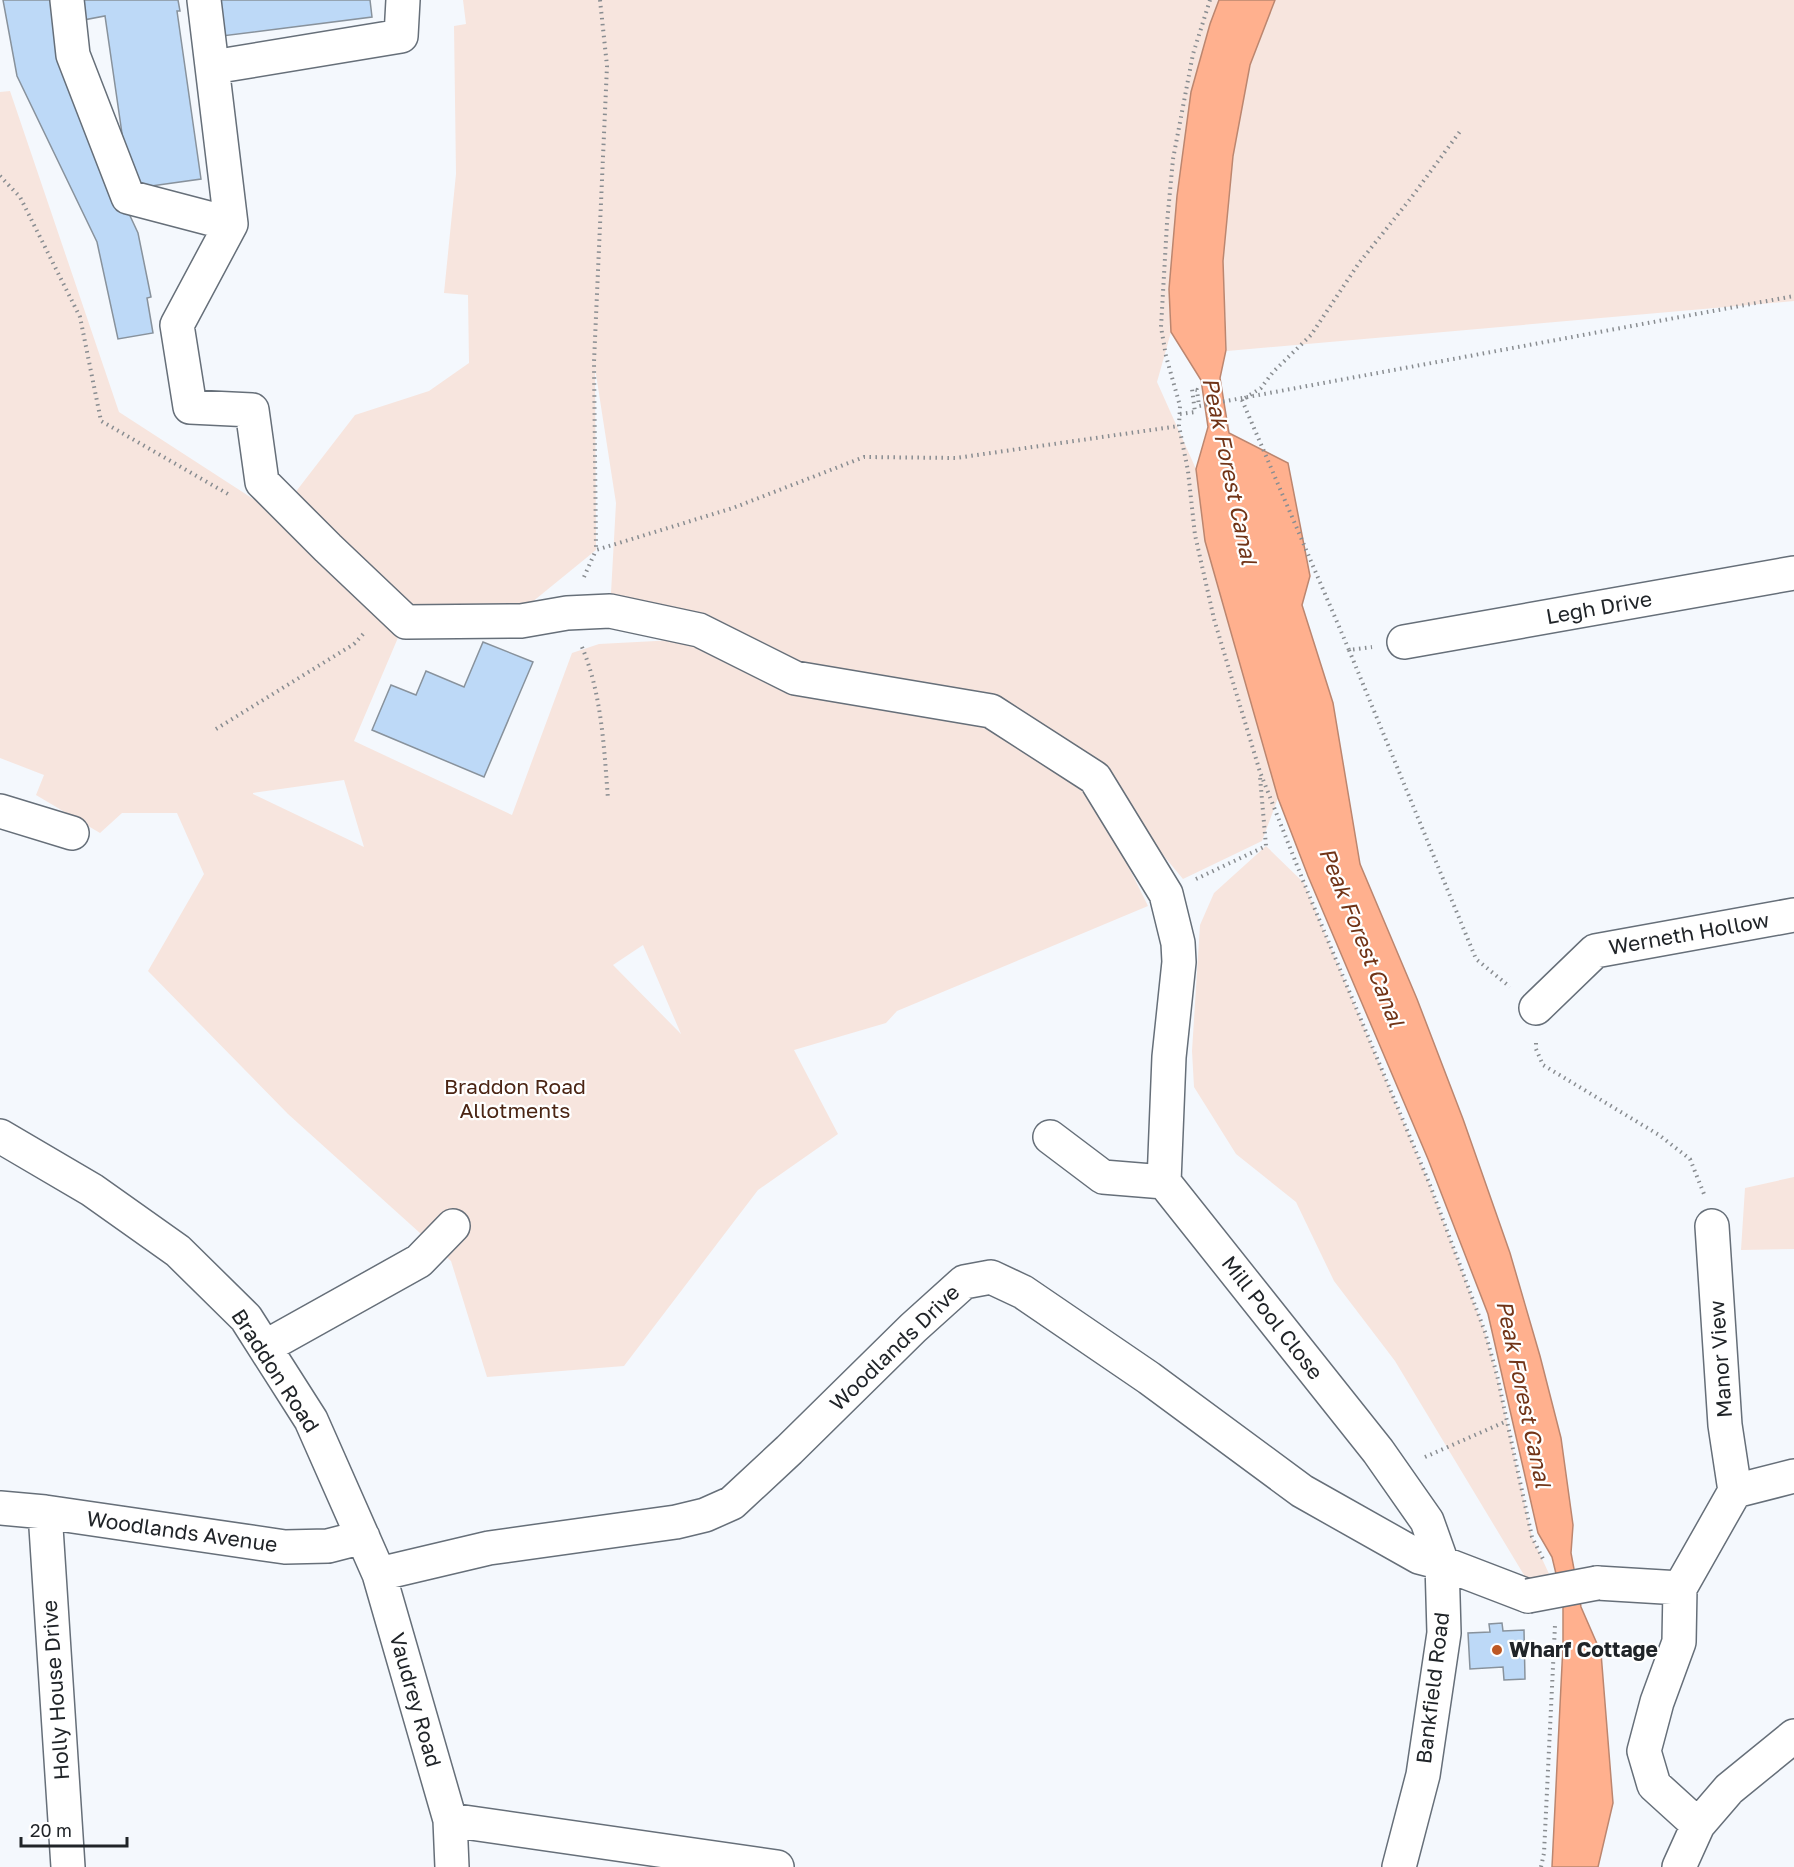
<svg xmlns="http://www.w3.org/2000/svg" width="1794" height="1867" viewBox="0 0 1794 1867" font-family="'Golos Text',sans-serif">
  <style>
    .green { fill: #f7e5de; fill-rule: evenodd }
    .water { fill: #ffb08e; stroke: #bc866f; stroke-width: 1.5 }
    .building { fill: #bdd9f7; stroke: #88929c; stroke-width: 1.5 }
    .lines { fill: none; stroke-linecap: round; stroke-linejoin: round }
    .minor-casing { stroke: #666f79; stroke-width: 36 }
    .path { stroke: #898d91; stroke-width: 4; stroke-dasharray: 1.5 4.5; stroke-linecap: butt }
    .minor { stroke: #fff; stroke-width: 33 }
    .minor-bridge-casing { stroke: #666f79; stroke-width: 36; stroke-linecap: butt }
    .minor-bridge { stroke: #fff; stroke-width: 33 }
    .poi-dot { fill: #bd5825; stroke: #fff; stroke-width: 2 }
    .labels { text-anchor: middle; stroke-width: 4.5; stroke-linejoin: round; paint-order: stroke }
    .street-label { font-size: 21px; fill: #202428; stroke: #fff }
    .park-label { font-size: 21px; fill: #4b2514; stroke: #fff }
    .poi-label { font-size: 21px; font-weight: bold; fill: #202428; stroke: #fff; text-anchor: start }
    .water-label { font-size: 22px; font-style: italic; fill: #713417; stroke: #fff }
  </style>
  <rect width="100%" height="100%" fill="#f4f8fd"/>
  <!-- green -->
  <path class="green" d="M463 0H1219L1210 24 1191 92 1177 196 1169 289 1171 332 1157 382 1196 469 1205 541 1278 798 1262 841 1183 879 1094 772 996 706 898 695 610 611 616 503 595 368 596 550 515 616 409 611 291 498 355 415 429 391 469 363 468 295 444 293 456 174 454 26 466 24Z
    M1275 0H1794V301L1227 351 1223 261 1233 156 1250 65Z
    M10 91 119 412 278 515 400 633 354 741 512 815 572 653 599 644 694 639 990 726 1096 801 1148 906 897 1011 886 1023 794 1050 838 1134 758 1190 624 1366 487 1377 451 1261 288 1114 148 971 204 874 177 813H122L100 833 36 795 44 775 0 758V92ZM344 780 364 847 253 794V793ZM643 945 681 1034 613 965Z
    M1266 846 1304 883 1430 1185 1485 1332 1497 1375 1532 1537 1550 1576 1528 1596 1524 1575 1395 1361 1334 1281 1296 1202 1236 1154 1194 1087 1192 1051 1200 925 1214 893Z
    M1794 1177V1249L1741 1250 1745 1188Z"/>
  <!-- water -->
  <path class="water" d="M1219 0H1275L1250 65 1233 156 1223 261 1226 350 1220 378 1229 433 1288 463 1310 576 1302 605 1333 703 1360 864 1417 999 1463 1119 1510 1253 1540 1356 1561 1438 1573 1525 1571 1553 1581 1607 1601 1653 1613 1803 1598 1867H1552L1563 1645V1603L1552 1557 1538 1533 1488 1314 1428 1159 1308 876 1278 798 1205 541 1196 469 1208 427 1201 380 1171 332 1169 289 1177 196 1191 92 1210 24Z"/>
  <!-- building -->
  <path class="building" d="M3 0H51L59 63 138 233 151 297 147 298 153 333 118 339 97 242 17 76Z
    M75 0H178L180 11H177L201 179 130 189 105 16 78 21Z
    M217 0H370L372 17 222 36Z
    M483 642 533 662 484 777 372 730 391 685 416 695 426 671 464 687Z
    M1502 1623 1503 1631 1524 1630 1525 1679 1504 1680 1503 1667 1470 1669 1468 1633 1490 1632 1489 1624Z"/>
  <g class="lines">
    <defs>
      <path id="minor" d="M67 0 73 55 128 197 231 224
        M204 0 231 224 177 325 190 407 252 410 262 482 328 548 406 622 521 621 567 613 610 611 699 630 795 678 991 711 1095 778 1166 894 1178 943 1179 962 1169 1057 1164 1182
        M213 67 401 36 403 0
        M1404 642 1794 573
        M0 811 72 833
        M1536 1008 1595 951 1794 915
        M0 1136 92 1190 178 1251 246 1318 311 1420 379 1574 450 1820 452 1867
        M1050 1137 1103 1177 1164 1182 1378 1451 1427 1521 1442 1563 1444 1633 1423 1775 1399 1867
        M1712 1226 1725 1425 1735 1491
        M265 1347 419 1261 453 1226
        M0 1508 45 1512 285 1547 328 1546 363 1537
        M45 1512 68 1867
        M379 1574 489 1548 676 1522 705 1515 732 1503 789 1450 913 1328 964 1282 991 1277 1023 1292 1149 1378 1302 1491 1419 1557 1442 1563 1528 1596
        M1597 1583 1680 1588 1735 1491 1794 1476
        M1680 1588 1679 1642 1657 1702 1644 1751 1654 1785 1698 1825
        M450 1820 777 1867
        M1679 1867 1698 1825 1729 1789 1794 1736"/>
    </defs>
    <!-- minor casing -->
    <use href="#minor" class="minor-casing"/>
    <!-- path -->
    <path class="path" d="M600 0 607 66 594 362 596 550 733 508 864 457 956 458 1179 426
      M1210 0 1193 54 1173 159 1167 223 1161 327 1166 356 1180 406 1179 426 1188 471 1195 535 1214 619 1260 772 1304 883 1430 1185 1485 1332 1497 1375 1532 1537 1543 1559
      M0 176 20 197 80 317 101 421 228 494
      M1245 398 1261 388 1273 372 1311 335 1359 263 1411 198 1461 130
      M1242 400 1349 650 1372 647
      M1180 414 1195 412 1192 389 1197 390 1199 406 1794 296
      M584 577 596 550
      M582 647C602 695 604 748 608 799
      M1349 650 1476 959 1510 987
      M216 729 354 644 366 631
      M1196 879 1266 846 1260 777
      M1536 1043V1049L1543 1065 1659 1135 1690 1159 1704 1194
      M1425 1457 1507 1421
      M1541 1867 1544 1853 1555 1625"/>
    <!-- minor -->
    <use href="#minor" class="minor"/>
    <defs>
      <path id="minor-bridge" d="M1528 1596 1597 1583"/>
    </defs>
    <!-- minor-bridge casing -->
    <use href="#minor-bridge" class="minor-bridge-casing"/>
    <!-- minor-bridge -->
    <use href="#minor-bridge" class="minor-bridge"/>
  </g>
  <!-- markers -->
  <circle class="poi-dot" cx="1497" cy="1650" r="6"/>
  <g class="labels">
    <!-- street labels -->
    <g class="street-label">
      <text transform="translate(1599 608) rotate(-10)" y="7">Legh Drive</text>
      <text transform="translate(1689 934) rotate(-10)" y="7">Werneth Hollow</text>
      <text transform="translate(1272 1318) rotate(52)" y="7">Mill Pool Close</text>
      <text transform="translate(895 1348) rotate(-44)" y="7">Woodlands Drive</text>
      <text transform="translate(1721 1359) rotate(-94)" y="7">Manor View</text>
      <text transform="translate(275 1371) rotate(57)" y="7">Braddon Road</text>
      <text transform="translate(182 1532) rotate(8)" y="7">Woodlands Avenue</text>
      <text transform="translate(1433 1688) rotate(-83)" y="7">Bankfield Road</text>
      <text transform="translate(56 1690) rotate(-94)" y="7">Holly House Drive</text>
      <text transform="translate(415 1700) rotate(74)" y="7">Vaudrey Road</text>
    </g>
    <!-- park labels -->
    <g class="park-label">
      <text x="515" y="1094">Braddon Road<tspan x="515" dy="24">Allotments</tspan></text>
    </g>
    <!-- poi labels -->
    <g class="poi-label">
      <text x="1509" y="1657">Wharf Cottage</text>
    </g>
    <!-- water labels -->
    <g class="water-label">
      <text transform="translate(1230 471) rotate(78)" y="8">Peak Forest Canal</text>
      <text transform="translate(1362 937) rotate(68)" y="8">Peak Forest Canal</text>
      <text transform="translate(1524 1394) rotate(78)" y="8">Peak Forest Canal</text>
    </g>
  </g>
  <!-- scale -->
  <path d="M21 1837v9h106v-9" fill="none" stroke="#202428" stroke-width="3"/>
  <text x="30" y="1837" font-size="18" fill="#202428" stroke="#ffffff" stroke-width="4.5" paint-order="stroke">20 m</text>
</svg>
